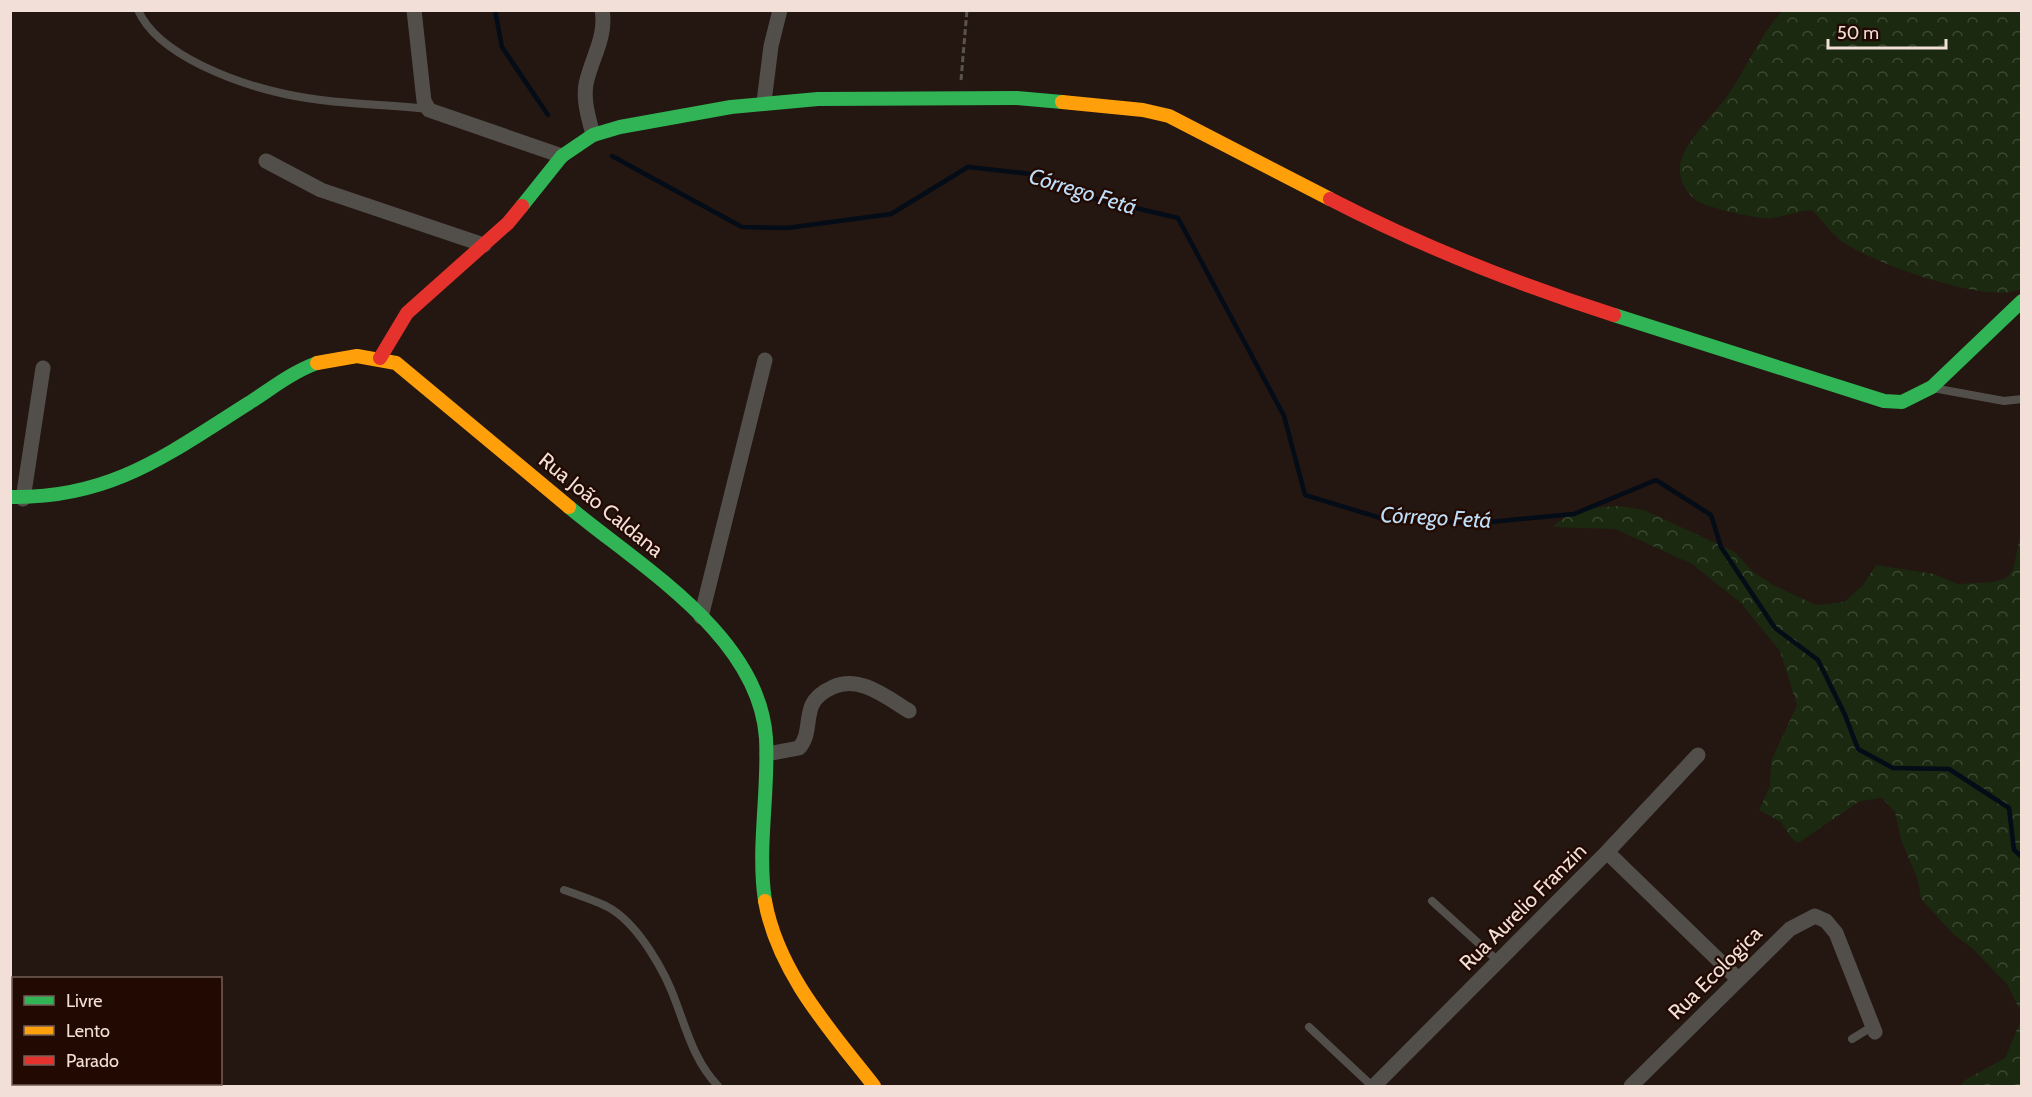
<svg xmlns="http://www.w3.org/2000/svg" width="2032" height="1097" viewBox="0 0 2032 1097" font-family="Cabin,sans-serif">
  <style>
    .forest { fill: url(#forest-crowns) }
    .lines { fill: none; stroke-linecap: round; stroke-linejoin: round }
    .stream { stroke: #030c17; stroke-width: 4.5 }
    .path { stroke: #5a544f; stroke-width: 3; stroke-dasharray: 6 3; stroke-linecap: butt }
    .lane { stroke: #524f4b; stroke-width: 8 }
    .street { stroke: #524f4b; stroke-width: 15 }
    .fast { stroke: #30b455; stroke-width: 14 }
    .slow { stroke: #ff9f0a; stroke-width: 14 }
    .jam { stroke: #e5322d; stroke-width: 14 }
    .labels { text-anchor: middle; stroke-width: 4.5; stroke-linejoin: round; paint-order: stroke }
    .street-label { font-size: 21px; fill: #f2dfd7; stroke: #220a02 }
    .water-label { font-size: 22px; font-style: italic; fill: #beddf7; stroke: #220a02 }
  </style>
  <defs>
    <pattern id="forest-crowns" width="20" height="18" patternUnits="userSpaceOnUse" patternTransform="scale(1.5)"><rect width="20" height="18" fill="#1a290f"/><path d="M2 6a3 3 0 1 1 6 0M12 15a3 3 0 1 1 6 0" fill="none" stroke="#3c4831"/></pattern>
  </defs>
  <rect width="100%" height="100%" fill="#241610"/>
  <!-- forest -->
  <path class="forest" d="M1783 10 2021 11V289C1988 305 1876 264 1844 243 1832 235 1822 220 1812 210 1798 211 1786 216 1772 218 1760 220 1708 208 1697 201 1683 191 1676 173 1682 157 1690 137 1715 113 1728 95 1747 67 1760 35 1783 10Z
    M1620 506 1644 510 1735 552 1752 571 1773 585 1816 605 1844 602 1863 585 1876 565 1934 574 1958 584 1994 582 2006 578 2013 570 2021 532V1012L2007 984 1972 948 1953 934 1921 899 1918 880 1901 840 1895 812 1882 798 1860 801 1798 843 1792 839 1781 822 1759 810 1770 786 1771 761 1797 705 1780 651 1741 603 1692 564 1615 529 1553 527C1571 508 1595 507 1620 506Z
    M2021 1020V1086H1960L1965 1080 2005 1058Z"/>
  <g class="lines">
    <!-- stream -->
    <path class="stream" d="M495 10 502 47 548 115
      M612 156 742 227 787 228 891 214 968 167 1040 175 1068 192 1178 218 1284 416 1305 495 1387 520 1479 523 1574 514 1656 480 1711 515 1721 547 1775 628 1818 660 1845 715 1858 749 1893 768 1949 769 2009 808 2014 850 2022 857"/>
    <!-- path -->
    <path class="path" d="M961 80 967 10"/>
    <!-- lane -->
    <path class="lane" d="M138 10C158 56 239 84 285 94 331 104 381 104 427 109
      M1933 388 2004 401 2022 399
      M564 890C578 895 593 900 606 906 638 922 666 973 677 1005 688 1035 696 1063 718 1086
      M1432 901 1498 961
      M1309 1027 1372 1086
      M1852 1039 1873 1026"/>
    <!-- street -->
    <path class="street" d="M414 10 424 101 429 110 562 156
      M764 102 771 46 780 10
      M593 135C589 119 583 101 586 84 591 59 607 37 602 10
      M266 161 321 190 484 245
      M23 499 43 368
      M701 617 765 360
      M767 754 799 748C810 736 806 719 812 705 816 696 824 691 833 687 860 675 886 697 909 711
      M1607 852 1738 979
      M1374 1086 1607 852 1698 755
      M1631 1086 1790 929 1815 916 1826 921 1836 933 1875 1032"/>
    <!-- fast -->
    <path class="fast" d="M522 206 562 156 593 135 620 127 731 107 818 99 1017 98 1062 102
      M1614 315 1884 401 1902 402 1932 387 2022 301
      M10 497C111 499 168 454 249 403 271 389 292 372 317 363
      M569 507C641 567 759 636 766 738 769 793 757 847 765 901"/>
    <!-- slow -->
    <path class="slow" d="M1062 102 1143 110 1169 116 1330 199
      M317 363 357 356 396 363 569 507
      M765 901C778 973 831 1031 874 1086"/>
    <!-- jam -->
    <path class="jam" d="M1330 199C1421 246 1517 284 1614 315
      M380 358 407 313 508 223 522 206"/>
  </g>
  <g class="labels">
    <!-- street labels -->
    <g class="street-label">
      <text transform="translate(601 505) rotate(39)" y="7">Rua João Caldana</text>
      <text transform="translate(1523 907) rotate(-45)" y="7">Rua Aurelio Franzin</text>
      <text transform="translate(1715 973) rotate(-45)" y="7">Rua Ecologica</text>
    </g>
    <!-- water labels -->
    <g class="water-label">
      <text transform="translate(1083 191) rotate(17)" y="8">Córrego Fetá</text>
      <text transform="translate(1436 517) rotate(3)" y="8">Córrego Fetá</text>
    </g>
  </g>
  <!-- border -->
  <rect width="2032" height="1097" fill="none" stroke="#f2dfd7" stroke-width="24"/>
  <!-- legend -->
  <rect x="12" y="977" width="210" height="108" fill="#220a02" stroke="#755f57" stroke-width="1.5"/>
  <rect x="24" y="996" width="30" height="9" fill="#30b455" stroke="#755f57" stroke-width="1.5"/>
  <text x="66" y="1007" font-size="18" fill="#f2dfd7">Livre</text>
  <rect x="24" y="1026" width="30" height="9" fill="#ff9f0a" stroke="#755f57" stroke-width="1.5"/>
  <text x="66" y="1037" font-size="18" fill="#f2dfd7">Lento</text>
  <rect x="24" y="1056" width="30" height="9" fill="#e5322d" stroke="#755f57" stroke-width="1.5"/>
  <text x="66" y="1067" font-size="18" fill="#f2dfd7">Parado</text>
  <!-- scale -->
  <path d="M1828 39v9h118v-9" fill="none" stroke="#f2dfd7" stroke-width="3"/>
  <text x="1837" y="39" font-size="18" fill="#f2dfd7" stroke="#220a02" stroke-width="4.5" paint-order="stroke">50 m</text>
</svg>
